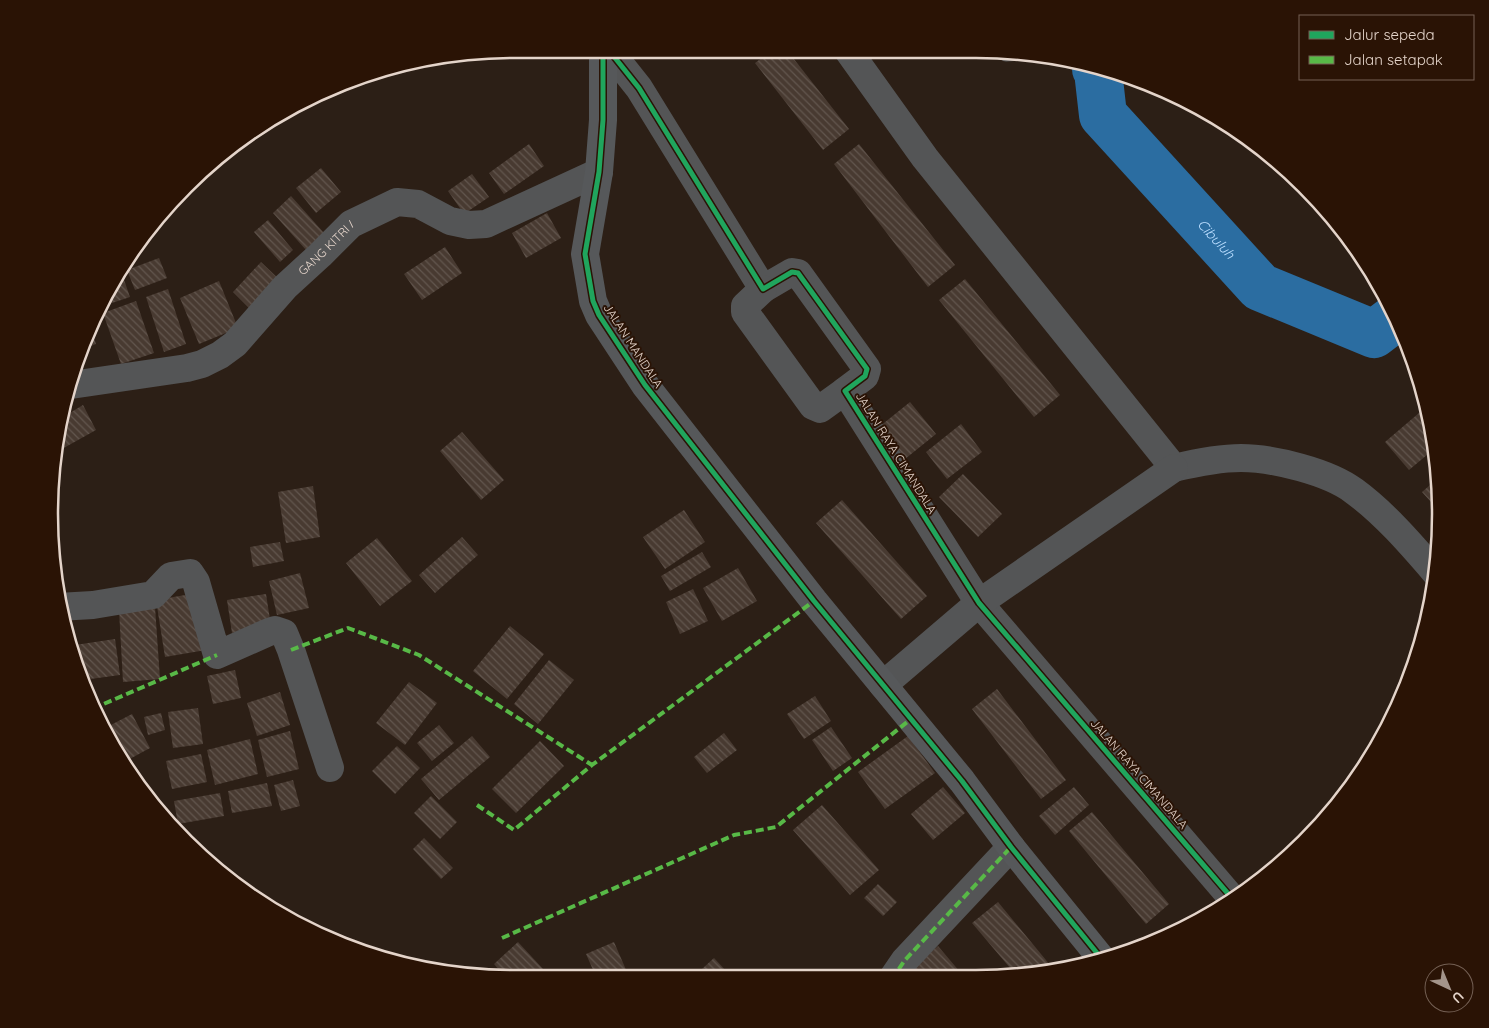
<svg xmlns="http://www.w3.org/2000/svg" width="1489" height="1028" viewBox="0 0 1489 1028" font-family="Quicksand,sans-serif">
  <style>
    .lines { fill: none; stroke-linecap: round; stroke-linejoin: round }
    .river { stroke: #2b6da1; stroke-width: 48 }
    .building { fill: url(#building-back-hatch) }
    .lane { stroke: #545556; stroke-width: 15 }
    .street { stroke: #545556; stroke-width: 28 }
    .secondary { stroke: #56585a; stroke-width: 28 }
    .quiet { stroke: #58b947; stroke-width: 4; stroke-dasharray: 8 4; stroke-linecap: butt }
    .cycleway-casing { stroke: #2a1305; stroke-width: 8 }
    .cycleway { stroke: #20a55d; stroke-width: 5 }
    .labels { text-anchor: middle; stroke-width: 4; stroke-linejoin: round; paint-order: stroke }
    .street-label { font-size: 12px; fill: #e4d4ca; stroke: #2a1305 }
    .water-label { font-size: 14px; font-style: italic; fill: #bbdeff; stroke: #2a1305 }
    .rim { fill: none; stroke: #e4d4ca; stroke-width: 2.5 }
  </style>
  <defs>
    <pattern id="building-back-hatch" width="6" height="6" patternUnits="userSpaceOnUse" patternTransform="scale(1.25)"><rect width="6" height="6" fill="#483a31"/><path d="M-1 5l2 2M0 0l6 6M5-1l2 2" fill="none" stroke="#62564e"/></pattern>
  </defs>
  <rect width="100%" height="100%" fill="#2c1f16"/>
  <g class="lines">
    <!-- river -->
    <path class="river" id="s1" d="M1096 69 1098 71 1103 115 1260 287 1374 334 1395 318"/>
  </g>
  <!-- building -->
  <path class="building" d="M774 49H786L849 129 823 150 755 63Z
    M529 144 544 166 504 194 489 173Z
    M859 144 955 265 928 287 834 164Z
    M321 168 341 192 316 213 296 188Z
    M472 174 489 197 464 214 448 191Z
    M291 196 324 233 306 250 273 213Z
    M547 213 561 238 526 258 512 233Z
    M268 220 293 250 280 262 254 232Z
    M445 247 462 273 422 300 404 274Z
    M159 258 167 278 135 290 127 270Z
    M261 262 283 283 254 313 233 292Z
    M123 277 130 297 106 305 105 302 120 278Z
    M965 279 1060 395 1034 417 939 300Z
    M219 281 238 328 199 344 180 298Z
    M168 289 186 344 164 352 146 297Z
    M136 301 154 353 121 364 103 313Z
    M90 326 96 344 80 350 84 336Z
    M910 402 936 434 905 459 879 427Z
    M83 405 96 430 53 454 63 417Z
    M1426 407 1431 424 1434 449 1409 470 1385 442Z
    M961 424 982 452 947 479 926 452Z
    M462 432 504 480 481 500 440 451Z
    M963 474 1002 514 978 537 939 497Z
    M1437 479 1439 503 1440 512 1422 492Z
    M313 486 320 537 286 543 278 492Z
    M842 500 927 596 901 619 816 523Z
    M684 510 705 542 665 569 643 537Z
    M462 537 478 555 435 593 419 575Z
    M377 538 412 581 380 606 346 563Z
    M280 542 284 561 253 567 250 547Z
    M702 552 711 567 670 591 661 576Z
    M61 553 64 582H57L56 554Z
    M738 568 757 601 722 621 703 588Z
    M300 573 309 608 277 615 269 581Z
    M693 589 708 621 680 634 666 602Z
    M197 593 206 650 165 657 156 600Z
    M266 594 271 626 232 633 227 600Z
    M155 607 160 679 123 682 119 610Z
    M510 626 544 654 507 699 473 671Z
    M115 639 120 675 83 680 78 664 75 645Z
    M549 660 574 680 538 724 514 704Z
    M235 670 241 698 213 704 207 676Z
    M409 682 437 703 405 745 376 723Z
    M997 689 1066 780 1041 799 972 709Z
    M280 692 290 725 257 736 247 703Z
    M815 696 831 721 804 739 787 714Z
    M198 708 203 744 173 748 168 712Z
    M161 713 165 730 148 735 144 717Z
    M132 714 150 748 126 761 103 729Z
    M439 725 454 743 432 761 417 743Z
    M831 727 852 758 833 771 812 740Z
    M290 731 299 769 267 777 258 740Z
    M724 733 737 750 707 773 694 757Z
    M472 736 490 757 439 800 421 779Z
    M908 736 935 773 885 809 858 772Z
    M250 739 258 774 215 785 207 750Z
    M540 741 564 766 516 813 492 789Z
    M397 746 420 768 395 794 372 771Z
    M201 754 207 782 172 789 166 761Z
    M293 780 300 806 281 811 274 785Z
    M267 783 272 806 232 813 228 791Z
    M943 787 965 813 933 840 911 814Z
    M1074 787 1089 805 1055 835 1039 816Z
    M220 793 224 816 178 824 174 801Z
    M431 796 457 822 440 839 414 813Z
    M822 805 879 870 850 895 793 830Z
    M1092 812 1169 904 1146 924 1069 831Z
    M424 838 453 868 441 879 413 849Z
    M878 884 897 902 883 916 864 898Z
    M998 902 1055 971 1016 975 972 923Z
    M518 942 545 971 537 979H507L494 964Z
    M614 942 630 979H597L586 954Z
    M938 946 966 979H923L913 967Z
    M714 958 729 974 724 979H691Z"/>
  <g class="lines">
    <!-- lane -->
    <path class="lane" d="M1003 51 1006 54 1021 53"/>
    <!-- street -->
    <g class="street">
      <path d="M608 49 639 88 763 289 792 272 798 273 867 369 865 376 845 391 979 603 1230 896"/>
      <path d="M847 49 925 158 1174 468C1195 463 1219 458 1241 458 1273 458 1329 472 1354 491 1384 513 1410 543 1435 572"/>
      <path d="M763 289 745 306V312L813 406 820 409 845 391"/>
      <path id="s2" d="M71 385 187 368 202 364 220 355 235 344 285 287 320 255 351 224 397 202 418 204 450 221 469 225 486 224 599 172"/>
      <path d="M58 607 93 605 153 595 171 576 190 573 196 582 217 655 269 632 275 630 284 633 291 650 330 768"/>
      <path d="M883 685 979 603 1174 468"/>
      <path d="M892 979 905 960 1011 847"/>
    </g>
    <!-- secondary -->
    <path class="secondary" d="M603 49V120L599 172 585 254 593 301 599 315 645 385 814 601 962 781 1011 847 1101 958"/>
    <!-- quiet -->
    <path class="quiet" d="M291 650 348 628 419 655 592 765
      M94 710 99 706 217 655
      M477 805 514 830 592 765 814 601
      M502 938 734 835 776 827 911 719
      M892 979 905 960 1011 847"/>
    <defs>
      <path id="cycleway" d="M603 49V120L599 172 585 254 593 301 599 315 645 385 814 601 962 781 1011 847 1101 958
        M608 49 639 88 763 289 792 272 798 273 867 369 865 376 845 391 979 603 1230 896"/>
    </defs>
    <!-- cycleway casing -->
    <use href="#cycleway" class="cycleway-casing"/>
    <!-- cycleway -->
    <use href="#cycleway" class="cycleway"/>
  </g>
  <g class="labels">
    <!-- street labels -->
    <g class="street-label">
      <text dy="4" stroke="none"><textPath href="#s2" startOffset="304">GANG KITRI I</textPath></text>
      <text transform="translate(633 346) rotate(57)" y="4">JALAN MANDALA</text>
      <text transform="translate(896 453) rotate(58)" y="4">JALAN RAYA CIMANDALA</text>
      <text transform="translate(1139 774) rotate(49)" y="4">JALAN RAYA CIMANDALA</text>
    </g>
    <!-- water labels -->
    <g class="water-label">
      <text dy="5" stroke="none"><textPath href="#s1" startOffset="215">Cibuluh</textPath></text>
    </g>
  </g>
  <!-- crop -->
  <path d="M0 0H1489V1028H0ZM514 58H976A456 456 0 0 1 1432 514V514A456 456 0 0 1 976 970H514A456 456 0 0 1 58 514V514A456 456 0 0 1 514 58Z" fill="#2a1305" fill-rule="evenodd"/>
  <path class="rim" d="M514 58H976A456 456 0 0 1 1432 514V514A456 456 0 0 1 976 970H514A456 456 0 0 1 58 514V514A456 456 0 0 1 514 58Z"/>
  <!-- legend -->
  <rect x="1299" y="15" width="175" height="65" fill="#2a1305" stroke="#746054"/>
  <rect x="1309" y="31" width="25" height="8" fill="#20a55d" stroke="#746054"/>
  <text x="1344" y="40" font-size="15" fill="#e4d4ca">Jalur sepeda</text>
  <rect x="1309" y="56" width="25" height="8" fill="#58b947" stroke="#746054"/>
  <text x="1344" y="65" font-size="15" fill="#e4d4ca">Jalan setapak</text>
  <!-- north arrow -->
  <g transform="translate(1449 988) rotate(136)"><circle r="24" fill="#2a1305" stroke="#746054"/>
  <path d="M0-4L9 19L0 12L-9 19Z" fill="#a4958b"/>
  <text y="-8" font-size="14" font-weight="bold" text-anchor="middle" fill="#e4d4ca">U</text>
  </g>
</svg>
